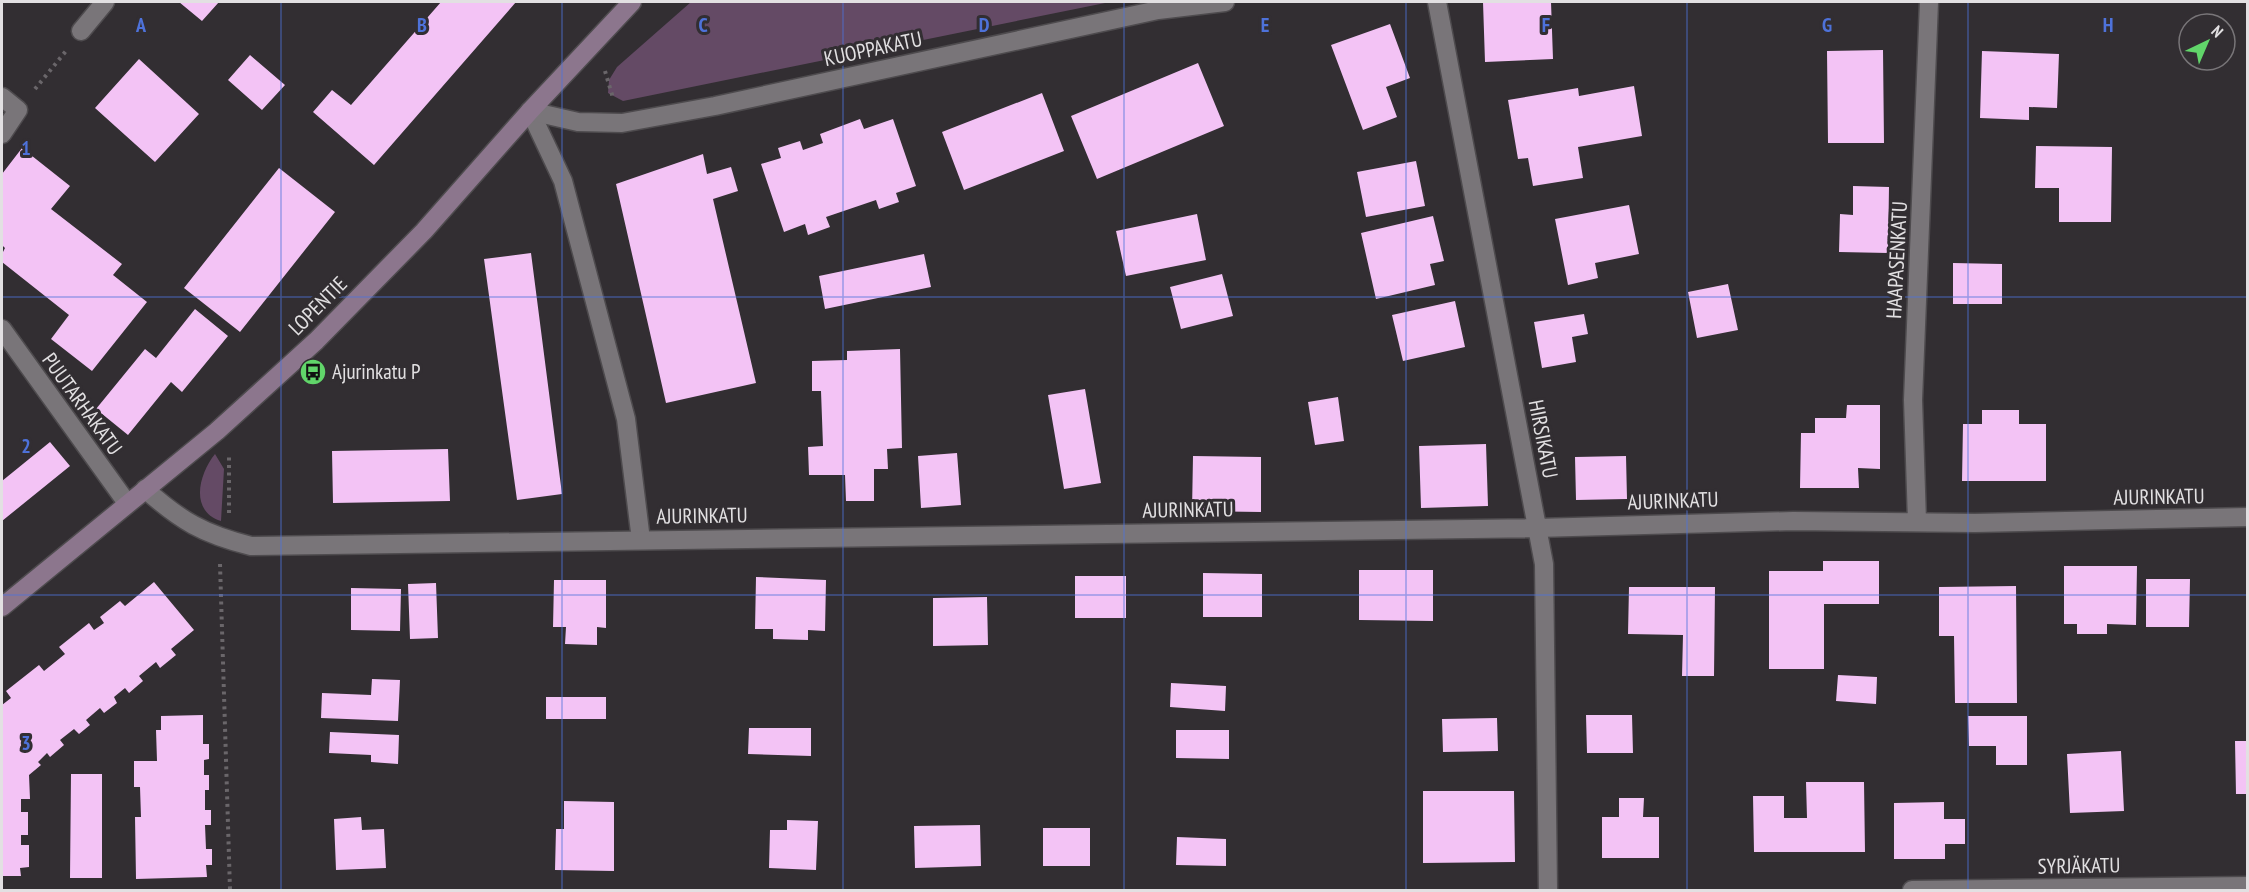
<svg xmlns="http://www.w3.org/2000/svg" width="2249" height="892" viewBox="0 0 2249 892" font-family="'PT Sans Narrow',sans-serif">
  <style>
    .green { fill: #644a65 }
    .building { fill: #f3c3f5 }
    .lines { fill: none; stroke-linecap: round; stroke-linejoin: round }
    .lane-casing { stroke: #4e4b4e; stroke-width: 21 }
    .street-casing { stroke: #4e4b4e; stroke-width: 21 }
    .secondary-casing { stroke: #4e4b4e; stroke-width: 21 }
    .path { stroke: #6a666a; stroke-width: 4; stroke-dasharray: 3 4.5; stroke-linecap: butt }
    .lane { stroke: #797579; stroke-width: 18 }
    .street { stroke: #797579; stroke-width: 18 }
    .secondary { stroke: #8c768d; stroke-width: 18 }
    .grid { fill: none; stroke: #4e72da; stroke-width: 1.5; stroke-opacity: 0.55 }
    .labels { text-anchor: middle; stroke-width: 6; stroke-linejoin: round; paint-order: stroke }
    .street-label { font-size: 21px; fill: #e2e0e2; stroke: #322e32 }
    .poi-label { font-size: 21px; fill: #e2e0e2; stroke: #322e32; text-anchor: start }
    .grid-label { font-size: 20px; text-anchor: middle; font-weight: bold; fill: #4e72da; stroke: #322e32; stroke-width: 6; stroke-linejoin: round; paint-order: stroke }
  </style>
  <rect width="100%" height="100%" fill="#322e32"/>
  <!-- green -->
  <path class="green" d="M691 2H1110L623 101 608 93 609 80 617 67Z
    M215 454 224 469 221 521C189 511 199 474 215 454Z"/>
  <!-- building -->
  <path class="building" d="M179 2H219L202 21Z
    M441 2H516L374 165 313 112 332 90 351 105Z
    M1483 2H1551L1553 59 1485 62Z
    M1390 24 1410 78 1386 87 1397 117 1363 130 1331 45Z
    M1883 50 1884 143H1828L1827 51Z
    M1982 51 2059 54 2057 108 2029 107V120L1980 118Z
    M250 55 285 85 262 110 228 80Z
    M139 59 199 114 155 162 95 108Z
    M1198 63 1224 126 1097 179 1071 116Z
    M1634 86 1642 136 1578 147 1583 178 1533 186 1528 158 1518 159 1508 100 1578 88 1579 96Z
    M1042 93 1064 151 964 190 942 132Z
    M860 119 864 129 893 119 916 186 896 193 899 202 879 209 876 200 826 217 830 227 808 235 805 224 784 232 761 164 781 158 778 148 800 141 803 150 823 143 820 134Z
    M2036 146 2112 147 2111 222H2059V188H2035Z
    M22 148 70 186 51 209 122 264 113 275 147 302 92 371 51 339 69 315 2 262V254L5 248 2 245V174Z
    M703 154 707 174 731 167 738 191 713 199 756 383 666 403 616 184Z
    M1416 161 1425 206 1366 217 1357 172Z
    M279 168 335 212 240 332 184 288Z
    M1853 186 1889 187 1888 253 1839 252 1840 214 1853 215Z
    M1629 205 1639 254 1595 263 1598 278 1568 285 1555 219Z
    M1197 214 1206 260 1126 276 1116 231Z
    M1433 216 1444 261 1430 264 1435 285 1376 299 1361 233Z
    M531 253 562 494 517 500 484 259Z
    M924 254 931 287 825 309 819 276Z
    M1953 263 2002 264V304H1953Z
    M1222 274 1233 316 1181 329 1170 287Z
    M1728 284 1738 330 1697 338 1688 292Z
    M1455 301 1465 347 1403 361 1392 315Z
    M195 309 228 336 182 392 171 382 128 435 96 409 145 349 156 358Z
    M1584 314 1588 334 1572 337 1576 362 1542 368 1534 322Z
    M900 349 902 448 887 449 888 469H874V501H846L845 475H809L808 447 823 446 821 391H812V361L847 360V351Z
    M1085 389 1101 483 1064 489 1048 395Z
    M1338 397 1344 441 1315 445 1308 402Z
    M1847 405H1880V469L1858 468 1859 488H1800L1801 433H1815V418H1846Z
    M1982 410H2019V424H2046V481H1962L1963 424H1982Z
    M50 442 70 466 2 521V481Z
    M1486 444 1488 506 1421 508 1419 446Z
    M448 449 450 501 333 503 332 451Z
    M957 453 961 505 921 508 918 456Z
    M1193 456 1261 457V512L1192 511Z
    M1626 456 1627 499 1576 500 1575 457Z
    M1823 561H1879V604H1824V669H1769V571H1823Z
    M2064 566H2137L2136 625 2107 624V634H2077V624H2064Z
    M1359 570H1433V621L1359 620Z
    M1203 573 1262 574V617H1203Z
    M1075 576H1126V618H1075Z
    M756 577 826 580 825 631 808 630V640L773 639V629H755Z
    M2146 579H2190L2189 627H2146Z
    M554 580H606V628L597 627V645L565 644 566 627H553Z
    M154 582 194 630 171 649 176 655 160 668 156 662 139 676 143 681 129 693 125 688 114 697 117 703 104 713 100 708 86 720 90 725 79 734 74 729 60 740 64 745 50 757 47 753 38 762 41 765 29 775 30 799H21V812H28V835H21V845H29V867L20 868 21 876H2V705L11 698 6 691 39 665 44 671 65 654 59 647 89 623 94 630 104 623 100 617 120 601 125 606Z
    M436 583 438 638 410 639 408 584Z
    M2016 586 2017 703H1955L1954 636H1939V587Z
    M1629 587H1715L1714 676H1682L1683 635 1628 634Z
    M351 588 401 589 400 631 351 630Z
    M987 597 988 645 933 646V598Z
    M1838 675 1877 677 1876 704 1836 701Z
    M372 679 400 680 398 721 321 718 322 693 371 695Z
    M1171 683 1226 686 1225 711 1170 707Z
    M546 697H606V719H546Z
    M203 715V744H209V759L204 760V775H209V790H205V810H211V825H205L206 849H212V865H206L207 877 136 879 135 817H141L140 787H134V761H157L156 730H161V716Z
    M1586 715H1632L1633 753H1587Z
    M1968 716H2027V765H1996V746H1969Z
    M1497 718 1498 751 1443 752 1442 719Z
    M749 728H811V756L748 754Z
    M1176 730H1229V759L1176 758Z
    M330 732 399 735 398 764 371 762V755L329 753Z
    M2235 741H2248V794H2236Z
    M2121 751 2124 811 2070 813 2067 754Z
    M71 774H102V878H70Z
    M1806 782H1864L1865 852H1754L1753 796H1784V818H1807Z
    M1423 791H1514L1515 862 1423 863Z
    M1619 798H1644L1643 817H1659V858H1602V817H1619Z
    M564 801 614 802V871L555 870 556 829H564Z
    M1944 802V819H1965V844H1945V859H1894V803Z
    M361 817 362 830 384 829 386 868 336 870 334 819Z
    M787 820 818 821 816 870 769 868 770 830H787Z
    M980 825 981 866 915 868 914 826Z
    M1043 828H1090V866H1043Z
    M1177 837 1226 839V866L1176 865Z"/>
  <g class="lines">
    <defs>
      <path id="lane" d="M530 111 563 181 626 419 641 540"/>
      <path id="street" d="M1437 2 1544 564 1548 890
        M81 31 105 2
        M2 97 18 110 2 134
        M530 111 578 122 622 123 715 106 1158 10 1225 2
        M2 329 127 503
        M145 489C181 521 203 534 251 546L1537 528 1793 521 1975 523 2248 517
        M1917 521 1913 400 1929 2
        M1912 890 2248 886"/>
      <path id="secondary" d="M2 607 217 431 316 341 424 231 530 111 632 2"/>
    </defs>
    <!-- lane casing -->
    <use href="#lane" class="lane-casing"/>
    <!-- street casing -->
    <use href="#street" class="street-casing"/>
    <!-- secondary casing -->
    <use href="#secondary" class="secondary-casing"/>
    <!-- path -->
    <path class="path" d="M605 71 613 98
      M35 89 66 51
      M229 513V455
      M220 564 230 890"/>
    <!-- lane -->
    <use href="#lane" class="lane"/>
    <!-- street -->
    <use href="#street" class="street"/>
    <!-- secondary -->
    <use href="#secondary" class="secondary"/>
  </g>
  <!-- grid -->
  <path class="grid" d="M281 2V890M562 2V890M843 2V890M1124 2V890M1406 2V890M1687 2V890M1968 2V890M2 297H2248M2 595H2248"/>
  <!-- icons -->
  <defs>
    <symbol id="bus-disc" viewBox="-11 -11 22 22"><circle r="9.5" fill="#61d56a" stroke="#322e32"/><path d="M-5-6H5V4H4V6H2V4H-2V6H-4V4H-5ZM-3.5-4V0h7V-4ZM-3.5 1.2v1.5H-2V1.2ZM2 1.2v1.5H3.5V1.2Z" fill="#111"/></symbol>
  </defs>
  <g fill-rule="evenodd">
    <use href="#bus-disc" x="298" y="357" width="30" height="30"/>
  </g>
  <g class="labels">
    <!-- street labels -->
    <g class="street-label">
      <text transform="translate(873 49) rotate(-12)" y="7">KUOPPAKATU</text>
      <text transform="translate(1897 260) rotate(-87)" y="7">HAAPASENKATU</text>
      <text transform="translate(318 306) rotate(-45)" y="7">LOPENTIE</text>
      <text transform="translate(82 404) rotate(54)" y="7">PUUTARHAKATU</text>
      <text transform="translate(1543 439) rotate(79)" y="7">HIRSIKATU</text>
      <text transform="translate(2159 497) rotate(-1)" y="7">AJURINKATU</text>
      <text transform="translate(1673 501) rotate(-2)" y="7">AJURINKATU</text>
      <text transform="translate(1188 510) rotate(-1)" y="7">AJURINKATU</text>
      <text transform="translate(702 516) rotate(-1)" y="7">AJURINKATU</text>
      <text transform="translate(2079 866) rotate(-1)" y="7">SYRJÄKATU</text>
    </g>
    <!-- poi labels -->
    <g class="poi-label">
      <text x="332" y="379">Ajurinkatu P</text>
    </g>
  </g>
  <g class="grid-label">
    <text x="141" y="32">A</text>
    <text x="422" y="32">B</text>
    <text x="703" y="32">C</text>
    <text x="984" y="32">D</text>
    <text x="1265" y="32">E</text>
    <text x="1546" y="32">F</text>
    <text x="1827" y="32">G</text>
    <text x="2108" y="32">H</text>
    <text x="26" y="155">1</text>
    <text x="26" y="453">2</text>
    <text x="26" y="750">3</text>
  </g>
  <!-- border -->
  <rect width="2249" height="892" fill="none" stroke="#e2e0e2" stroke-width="6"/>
  <!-- north arrow -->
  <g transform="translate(2207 42) rotate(44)"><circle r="28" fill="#322e32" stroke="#787578" stroke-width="1.5"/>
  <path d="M0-4.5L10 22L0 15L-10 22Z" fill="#61d56a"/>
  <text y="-9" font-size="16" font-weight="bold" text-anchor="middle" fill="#e2e0e2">N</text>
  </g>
</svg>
